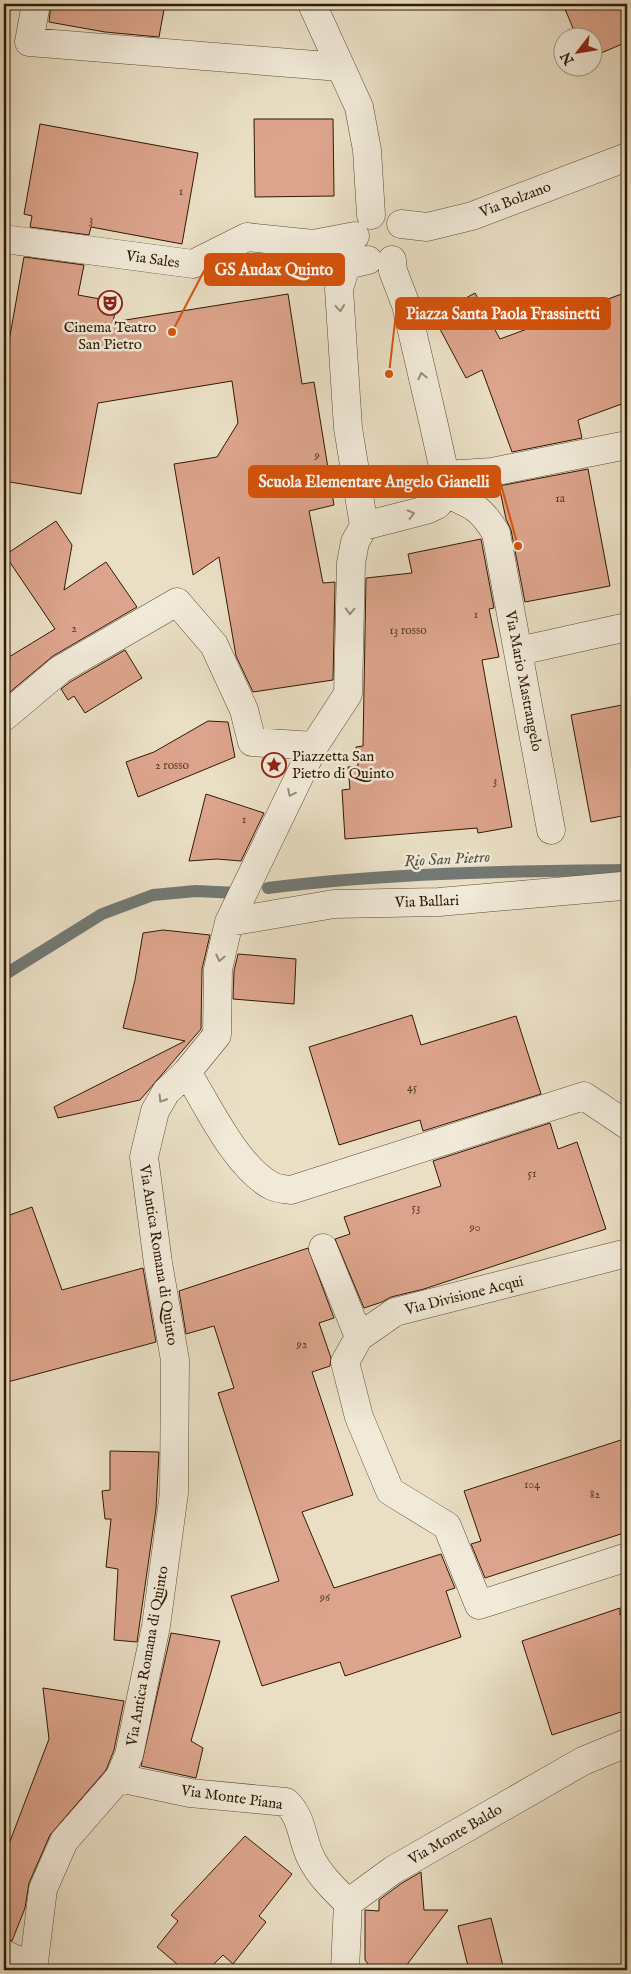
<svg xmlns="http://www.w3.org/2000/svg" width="631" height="1974" viewBox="0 0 631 1974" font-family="'IM FELL English',serif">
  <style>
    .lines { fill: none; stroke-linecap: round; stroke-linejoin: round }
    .stream { stroke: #727974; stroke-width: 12 }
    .building { fill: #dca48c; stroke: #301a02 }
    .minor-casing { stroke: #5e4b33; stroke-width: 29 }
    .minor { stroke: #f1ead9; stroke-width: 28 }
    .oneway { stroke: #9a8c78 }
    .labels { text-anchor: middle; stroke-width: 5; stroke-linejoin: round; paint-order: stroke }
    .number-label { font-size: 12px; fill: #5b3c24 }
    .street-label { font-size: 15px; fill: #301a02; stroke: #f1ead9 }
    .poi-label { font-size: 15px; fill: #301a02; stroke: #f1ead9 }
    .water-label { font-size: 16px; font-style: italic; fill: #565244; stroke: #f1ead9 }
    .leader { fill: none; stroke: #d6530b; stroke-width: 2 }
    .callout-dot { fill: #d6530b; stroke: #f1ead9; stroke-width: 2 }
    .callout { fill: #d6530b; stroke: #d6530b; stroke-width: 2 }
    .callout-label { font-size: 16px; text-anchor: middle; font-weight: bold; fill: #fff }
  </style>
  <rect width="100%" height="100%" fill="#eadfc5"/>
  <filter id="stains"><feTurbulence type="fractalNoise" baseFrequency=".004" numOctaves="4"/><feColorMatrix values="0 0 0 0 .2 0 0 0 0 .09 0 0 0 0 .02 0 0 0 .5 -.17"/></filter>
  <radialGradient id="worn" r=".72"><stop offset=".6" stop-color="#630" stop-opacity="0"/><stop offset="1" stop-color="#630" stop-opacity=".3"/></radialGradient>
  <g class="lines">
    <!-- stream -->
    <path class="stream" d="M268 888C387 873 507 871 627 870
      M4 975 102 914 153 895 196 891 238 893"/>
  </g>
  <!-- building -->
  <path class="building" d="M51 4H165L159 37 105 32 49 22Z
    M563 4H627V42L594 56V38H577Z
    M254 119H333L334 196 255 197Z
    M40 124 198 153 182 244 91 227 89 235 30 227 32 216 24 214Z
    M24 257 84 265 78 295 117 302 113 322 288 294 302 384 314 382 334 505 309 511 323 583 335 582 333 680 253 692 236 656 219 557 193 575 174 464 217 457 238 423 232 381 98 403 81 494 4 481V369Z
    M627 292V402L578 420 582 438 512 452 482 370 466 378 433 316 475 293 500 339Z
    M588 469 610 586 525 602 511 530 506 519 499 486Z
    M56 521 72 545 64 590 106 562 137 607 53 656 4 697V660L55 629 5 555Z
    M481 539 494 608 489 609 499 657 482 660 512 827 478 833 477 828 345 839 342 790 350 789 348 767 358 766 356 747 363 746 366 578 412 573 408 554Z
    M125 650 142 678 85 713 74 696 68 700 61 689 70 682Z
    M627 704V815L591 822 571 715Z
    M208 721 228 722 235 757 138 797 126 762 154 752Z
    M206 794 264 813 241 861 217 859 189 861Z
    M163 930 210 935 202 969 201 1029 140 1100 58 1118 54 1107 185 1041 123 1028 135 980 143 933Z
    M238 954 296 959 294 1004 233 999 234 971Z
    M412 1015 421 1045 516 1016 541 1094 423 1131 420 1120 339 1145 309 1047Z
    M550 1123 558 1149 577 1142 606 1229 424 1289 391 1297 382 1302 364 1308 335 1239 350 1234 344 1217 441 1186 433 1161Z
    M32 1207 62 1290 143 1268 156 1342 4 1383V1217Z
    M308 1248 334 1318 319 1323 331 1358 330 1366 312 1372 353 1495 302 1512 334 1588 441 1554 455 1588 446 1591 461 1637 345 1676 340 1662 262 1686 231 1596 279 1581 218 1393 234 1388 214 1326 186 1334 179 1291Z
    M627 1438V1532L485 1578 471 1544 481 1541 464 1491Z
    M110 1451 159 1452 156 1509 137 1642 114 1640 118 1569 106 1567 111 1519H105L102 1491 110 1490Z
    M620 1608V1615L627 1613V1710L552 1735 522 1641Z
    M171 1633 220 1641 191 1741 203 1748 196 1778 141 1766Z
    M43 1688 124 1701 114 1750 106 1770 50 1835 29 1883 25 1908 12 1941 4 1939V1857L49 1739Z
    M245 1836 292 1874 259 1916 266 1922 233 1964 223 1955 208 1970H184L157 1947 178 1921 171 1915Z
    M421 1872 424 1910H448L403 1970H373L365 1960V1910L379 1911V1900L402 1883Z
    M491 1918 504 1970H469L458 1926Z"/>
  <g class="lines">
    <defs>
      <path id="minor" d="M36 4 29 42 340 67
        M312 4 359 107 367 150 371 215
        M401 224 427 227 472 216 627 157
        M4 239 193 264 247 237 313 244 355 236
        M445 475 492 472 627 445
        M447 494C473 505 481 508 496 533L551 830
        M364 526 426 510 437 505 447 494 445 475 433 421 406 305 393 271 392 260
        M519 651 627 627
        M4 717 61 669 177 602 214 645 244 710 252 742 314 746
        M229 922 334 904 439 902 622 886 627 887
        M187 1072C208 1106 236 1167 272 1186 278 1189 285 1189 291 1190L584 1096 627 1125
        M323 1248 359 1337
        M627 1253 395 1312 359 1337 345 1362 359 1417 390 1491 447 1526 479 1605 627 1557
        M119 1778 190 1793 286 1802C303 1818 301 1838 311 1858 320 1876 334 1889 348 1903
        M4 1954 33 1967
        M33 1970 43 1889 64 1841 119 1778 129 1755 156 1626 174 1493 175 1360 158 1263 144 1157 155 1111 166 1092 187 1072 217 1035 218 969 229 922 314 746 348 694 351 563 355 542 364 526 348 428 339 289 346 265 368 260
        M345 1970 348 1903 393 1870 583 1761 627 1743"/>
    </defs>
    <!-- minor casing -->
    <use href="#minor" class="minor-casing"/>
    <!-- minor -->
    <use href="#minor" class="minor"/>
  </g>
  <!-- one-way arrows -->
  <defs><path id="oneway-chevron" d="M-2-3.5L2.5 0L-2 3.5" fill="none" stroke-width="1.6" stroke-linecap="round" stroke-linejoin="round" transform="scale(1.25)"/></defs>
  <g class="oneway">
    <use href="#oneway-chevron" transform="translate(340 308) rotate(85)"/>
    <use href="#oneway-chevron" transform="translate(422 376) rotate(-103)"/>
    <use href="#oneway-chevron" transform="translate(411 514) rotate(-15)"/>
    <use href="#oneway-chevron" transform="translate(350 611) rotate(91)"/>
    <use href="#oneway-chevron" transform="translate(291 793) rotate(116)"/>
    <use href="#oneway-chevron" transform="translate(220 958) rotate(103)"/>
    <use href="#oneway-chevron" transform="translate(162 1099) rotate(122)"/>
  </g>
  <!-- icons -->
  <defs>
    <symbol id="theatre-ring" viewBox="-11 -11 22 22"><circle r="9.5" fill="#f1ead9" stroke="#8f2418" stroke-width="1.5"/><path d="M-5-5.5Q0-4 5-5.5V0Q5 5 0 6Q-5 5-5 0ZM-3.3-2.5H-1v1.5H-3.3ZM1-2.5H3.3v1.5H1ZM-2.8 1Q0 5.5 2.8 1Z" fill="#8f2418"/></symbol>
    <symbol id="sight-ring" viewBox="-11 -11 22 22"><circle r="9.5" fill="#f1ead9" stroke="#8f2418" stroke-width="1.5"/><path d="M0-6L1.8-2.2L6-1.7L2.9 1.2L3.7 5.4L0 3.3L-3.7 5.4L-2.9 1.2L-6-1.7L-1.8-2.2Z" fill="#8f2418"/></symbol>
  </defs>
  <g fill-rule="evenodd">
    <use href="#theatre-ring" x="96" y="289" width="28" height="28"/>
    <use href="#sight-ring" x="260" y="751" width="28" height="28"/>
  </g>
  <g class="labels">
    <!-- number labels -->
    <g class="number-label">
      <text x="181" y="195">1</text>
      <text x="91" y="223">3</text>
      <text x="317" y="459">9</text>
      <text x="560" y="502">1a</text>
      <text x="476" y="618">1</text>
      <text x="74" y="632">2</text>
      <text x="408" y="634">13 rosso</text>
      <text x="172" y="769">2 rosso</text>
      <text x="495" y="784">3</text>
      <text x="244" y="823">1</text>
      <text x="412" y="1091">45</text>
      <text x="532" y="1177">51</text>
      <text x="416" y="1211">53</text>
      <text x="475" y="1231">90</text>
      <text x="302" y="1348">92</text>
      <text x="532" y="1488">104</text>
      <text x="595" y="1498">82</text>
      <text x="325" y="1601">96</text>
    </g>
    <!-- street labels -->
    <g class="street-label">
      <text transform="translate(515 199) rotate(-21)" y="5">Via Bolzano</text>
      <text transform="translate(153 259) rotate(8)" y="5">Via Sales</text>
      <text transform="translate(524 681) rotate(79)" y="5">Via Mario Mastrangelo</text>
      <text transform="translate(427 901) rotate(-2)" y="5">Via Ballari</text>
      <text transform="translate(159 1255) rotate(81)" y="5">Via Antica Romana di Quinto</text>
      <text transform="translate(464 1295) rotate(-14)" y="5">Via Divisione Acqui</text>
      <text transform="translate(147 1656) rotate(-80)" y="5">Via Antica Romana di Quinto</text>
      <text transform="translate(232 1797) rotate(8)" y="5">Via Monte Piana</text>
      <text transform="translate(455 1834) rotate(-30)" y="5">Via Monte Baldo</text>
    </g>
    <!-- poi labels -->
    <g class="poi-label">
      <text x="110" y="332">Cinema Teatro<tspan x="110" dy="17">San Pietro</tspan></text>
      <text x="292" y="761" text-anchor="start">Piazzetta San<tspan x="292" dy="17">Pietro di Quinto</tspan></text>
    </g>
    <!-- water labels -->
    <g class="water-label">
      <text transform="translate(447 858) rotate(-3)" y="6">Rio San Pietro</text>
    </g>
  </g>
  <!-- callouts -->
  <path class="leader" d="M172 332L205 269M389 374L396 313M518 546L500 481"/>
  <g class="callout-dot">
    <circle cx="172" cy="332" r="5"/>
    <circle cx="389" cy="374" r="5"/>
    <circle cx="518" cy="546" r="5"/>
  </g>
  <g class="callout">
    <rect x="205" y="254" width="139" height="31" rx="5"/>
    <rect x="396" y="298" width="214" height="31" rx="5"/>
    <rect x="249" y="466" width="251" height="31" rx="5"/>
  </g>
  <g class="callout-label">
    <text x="274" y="275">GS Audax Quinto</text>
    <text x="503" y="319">Piazza Santa Paola Frassinetti</text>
    <text x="374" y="487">Scuola Elementare Angelo Gianelli</text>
  </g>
  <!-- margin -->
  <rect width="631" height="1974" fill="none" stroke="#eadfc5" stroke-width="20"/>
  <rect x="5" y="5" width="621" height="1964" fill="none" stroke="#301a02" stroke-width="2.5"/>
  <rect x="10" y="10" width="611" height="1954" fill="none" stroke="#301a02"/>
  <!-- north arrow -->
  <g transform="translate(578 52) rotate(239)"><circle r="24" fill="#f1ead9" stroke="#a49783"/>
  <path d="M0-4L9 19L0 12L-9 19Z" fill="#8f2418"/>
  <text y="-8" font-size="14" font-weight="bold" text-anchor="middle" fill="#301a02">N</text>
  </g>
  <rect width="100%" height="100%" filter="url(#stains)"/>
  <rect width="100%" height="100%" fill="url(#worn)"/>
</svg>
